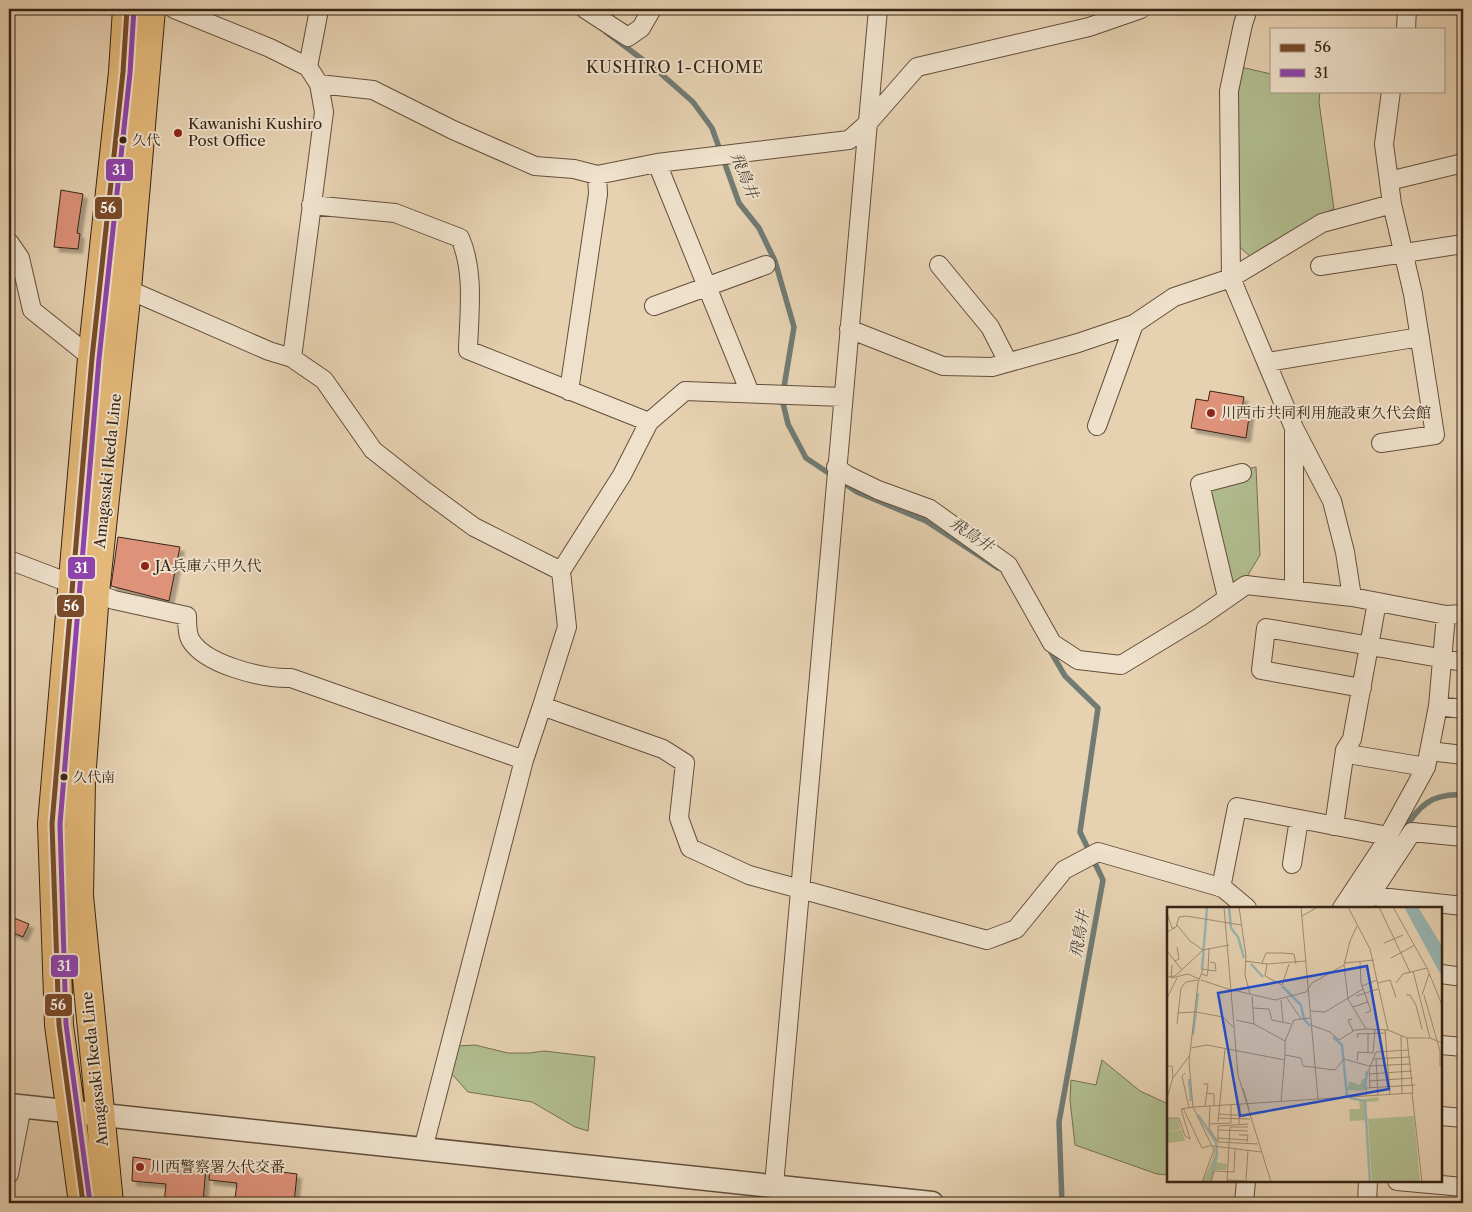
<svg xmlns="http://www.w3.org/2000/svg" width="1472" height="1212" viewBox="0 0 1472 1212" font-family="'Libre Caslon Text','Noto Serif JP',serif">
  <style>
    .green { fill: #b1bd8f; stroke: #747052 }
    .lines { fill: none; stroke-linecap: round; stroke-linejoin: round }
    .stream { stroke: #717b74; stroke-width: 5.5 }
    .building { fill: #de927a; stroke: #372415; filter: url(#shadow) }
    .minor-casing { stroke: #634f3c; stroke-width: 20 }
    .tertiary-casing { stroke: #634f3c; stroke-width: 25 }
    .primary-casing { stroke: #372415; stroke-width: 30 }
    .minor { stroke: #efe1cc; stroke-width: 18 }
    .tertiary { stroke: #efe1cc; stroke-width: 22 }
    .primary { stroke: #e3b878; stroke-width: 28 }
    .bus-1-casing { stroke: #efe1cc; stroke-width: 9 }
    .bus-2-casing { stroke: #efe1cc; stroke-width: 9 }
    .bus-1 { stroke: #7a4b2a; stroke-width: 5 }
    .bus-2 { stroke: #8e44ad; stroke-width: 5 }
    .poi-dot { fill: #8f2418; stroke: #efe1cc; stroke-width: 2 }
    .bus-dot { fill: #372415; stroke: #efe1cc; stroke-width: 2 }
    .labels { text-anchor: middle; stroke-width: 4; stroke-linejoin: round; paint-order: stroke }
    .bus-label { font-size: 14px; fill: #372415; stroke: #efe1cc; text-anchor: start }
    .poi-label { font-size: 15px; fill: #372415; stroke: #efe1cc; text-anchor: start }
    .street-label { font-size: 15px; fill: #372415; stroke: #efe1cc }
    .neighbourhood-label { font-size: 16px; letter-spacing: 1px; fill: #372415; stroke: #efe1cc }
    .water-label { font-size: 16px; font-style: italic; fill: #4f483c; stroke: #efe1cc }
    .inset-river { fill: none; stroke: #98b5b3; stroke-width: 2.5 }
    .inset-road { fill: none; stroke: #a08c73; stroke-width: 1 }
    .view { fill: #1d4ed8; fill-opacity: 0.15; stroke: #1d4ed8; stroke-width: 2.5 }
    .inset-edge { fill: none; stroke: #372415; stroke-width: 2.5 }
    .line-badge { stroke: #efe1cc; stroke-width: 2 }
    .badge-label { font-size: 14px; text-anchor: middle; font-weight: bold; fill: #fff }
  </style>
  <defs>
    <filter id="shadow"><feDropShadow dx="4.5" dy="4.5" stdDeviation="1" flood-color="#0004"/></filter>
  </defs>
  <rect width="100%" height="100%" fill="#e6d1b1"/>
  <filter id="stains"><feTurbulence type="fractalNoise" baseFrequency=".004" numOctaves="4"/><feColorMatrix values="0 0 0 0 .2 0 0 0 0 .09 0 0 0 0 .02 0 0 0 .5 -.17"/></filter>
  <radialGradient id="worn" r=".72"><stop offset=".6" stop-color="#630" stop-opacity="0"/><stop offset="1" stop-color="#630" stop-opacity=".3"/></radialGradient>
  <!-- green -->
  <path class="green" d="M1241 67 1271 74V91H1320L1319 102 1334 209 1309 220 1251 257 1235 243 1236 96Z
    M1256 467 1260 555 1245 580 1231 584 1206 478Z
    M475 1045 508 1053H530L544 1051 595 1057 588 1131 575 1127 532 1102 468 1092 450 1072 457 1046Z
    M1102 1060 1140 1091 1168 1104V1175L1157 1174 1075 1145 1070 1100 1071 1080 1096 1085Z"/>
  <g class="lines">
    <!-- stream -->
    <path class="stream" d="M606 32 659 72 693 102 712 128 739 203 759 228 775 261 794 327 782 399 788 424 806 458 833 476
      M841 481 857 492 926 521 998 568
      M1048 647 1065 676 1098 708 1080 832 1103 880 1059 1122 1062 1203
      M1403 831C1419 806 1431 793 1463 795"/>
  </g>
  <!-- building -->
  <path class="building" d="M61 190 83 194 77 233 80 234 78 249 54 247Z
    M1210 391 1244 397 1242 409 1250 410 1246 438 1191 428 1196 399 1208 401Z
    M118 537 180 547 169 601 111 586Z
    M9 916 29 924 23 937 9 931Z
    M133 1157 206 1167 203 1203H164L166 1184 132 1181Z
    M210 1163 297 1174 294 1203 235 1199 237 1183 209 1180Z"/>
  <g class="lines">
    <defs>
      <path id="minor" d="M174 9 270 48 308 67 319 84 373 90 453 130 535 166 574 169 597 175 657 163 849 140 868 123 917 67 1089 27 1141 9
        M585 9 628 37 641 28 652 9
        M1248 9 1243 24 1229 91 1231 278 1294 428 1332 501 1345 552 1352 597 1446 615 1463 614
        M1406 29 1407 9
        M308 67 318 15 316 9
        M657 163 750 393
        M1389 181 1463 163
        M311 205 395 213 460 238C475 272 469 314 468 350L649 422
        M9 242 20 258 32 310 92 358
        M939 265 990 327 1008 362
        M1320 266 1463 244
        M127 289 269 351 292 358 324 380 373 450 425 491 474 527 561 571 567 627 542 706
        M654 306 766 265
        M849 329 943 366 992 367 1078 343 1134 324 1174 297 1231 278 1322 223 1392 204
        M292 358 324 112 319 84
        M1267 362 1420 337
        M569 391 598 194 597 175
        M1097 426 1134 324
        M1294 432V589
        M1381 443 1435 435 1413 294 1392 204 1384 144 1391 91
        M836 467 847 475 878 490 930 509 1008 565 1052 643 1078 660 1121 665 1200 617 1246 585 1352 597
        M9 560 114 600 187 616C187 622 187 633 190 639 204 665 264 679 291 678L524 760
        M561 571 622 475 649 422 685 391 843 397
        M1227 597 1200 484 1242 473
        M1362 688 1261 670 1266 628 1463 662
        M1438 706 1463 709
        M1345 750 1354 755 1426 767
        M1429 751 1463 755
        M1334 826 1345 750 1352 739 1377 602
        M1292 864 1299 819
        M1221 888 1237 807 1388 836
        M1371 896 1463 906
        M1342 908 1381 849 1426 767 1438 706 1446 615
        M1362 908 1412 832 1463 837
        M1441 974 1463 977
        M1441 1045 1463 1047
        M1441 1116 1463 1118
        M423 1149 524 760 542 706 663 749 685 763 679 818 690 848 749 875 987 940 1016 929 1064 870 1098 852 1223 888 1247 908
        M9 1174 22 1106
        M1397 1181 1463 1187
        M774 1185 878 9
        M1244 1203 1246 1181
        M1367 1203 1368 1181"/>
      <path id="tertiary" d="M9 1105 932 1203"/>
      <path id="primary" d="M83 1203 59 1025 52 824 92 358 123 72 127 9
        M109 1203 79 896 81 780 95 593 127 289 151 9"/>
    </defs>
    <!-- minor casing -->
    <use href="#minor" class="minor-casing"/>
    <!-- tertiary casing -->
    <use href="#tertiary" class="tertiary-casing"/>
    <!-- primary casing -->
    <use href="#primary" class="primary-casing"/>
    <!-- minor -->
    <use href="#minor" class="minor"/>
    <!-- tertiary -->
    <use href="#tertiary" class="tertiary"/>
    <!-- primary -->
    <use href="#primary" class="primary"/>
    <defs>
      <path id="bus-1" d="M83 1203 59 1025 52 824 92 358 123 72 127 9"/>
      <path id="bus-2" d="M90 1202 66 1024 60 824 99 359 130 73 134 9"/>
    </defs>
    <!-- bus-1 casing -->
    <use href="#bus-1" class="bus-1-casing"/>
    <!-- bus-2 casing -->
    <use href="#bus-2" class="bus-2-casing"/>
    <!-- bus-1 -->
    <use href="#bus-1" class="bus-1"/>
    <!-- bus-2 -->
    <use href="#bus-2" class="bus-2"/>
  </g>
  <!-- markers -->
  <g class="poi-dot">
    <circle cx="178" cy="133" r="5"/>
    <circle cx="1211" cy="413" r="5"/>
    <circle cx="145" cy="566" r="5"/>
    <circle cx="140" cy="1167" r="5"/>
  </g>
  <g class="bus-dot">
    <circle cx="123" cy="140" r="4.5"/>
    <circle cx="64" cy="777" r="4.5"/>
  </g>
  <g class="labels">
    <!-- bus labels -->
    <g class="bus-label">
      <text x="132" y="145">久代</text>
      <text x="73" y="782">久代南</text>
    </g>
    <!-- poi labels -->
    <g class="poi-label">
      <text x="188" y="129">Kawanishi Kushiro<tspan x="188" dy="17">Post Office</tspan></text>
      <text x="1221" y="418">川西市共同利用施設東久代会館</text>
      <text x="155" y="571">JA兵庫六甲久代</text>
      <text x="150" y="1172">川西警察署久代交番</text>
    </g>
    <!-- street labels -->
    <g class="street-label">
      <text transform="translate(108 471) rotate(-84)" y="5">Amagasaki Ikeda Line</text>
      <text transform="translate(95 1069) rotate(-96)" y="5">Amagasaki Ikeda Line</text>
    </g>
    <!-- neighbourhood labels -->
    <g class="neighbourhood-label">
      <text x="675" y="73">KUSHIRO 1-CHOME</text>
    </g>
    <!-- water labels -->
    <g class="water-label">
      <text transform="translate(745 175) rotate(68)" y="6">飛鳥井</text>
      <text transform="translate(972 534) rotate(34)" y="6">飛鳥井</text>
      <text transform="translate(1079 934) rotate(-80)" y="6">飛鳥井</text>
    </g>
  </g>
  <!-- overview -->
  <g transform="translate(1167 907)">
    <rect width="275" height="275" fill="#e6d1b1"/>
    <path d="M0 211H11L14 222 0 225Z" fill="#b1bd8f"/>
    <path d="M195 172H198L197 184 180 183 182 174 193 178ZM211 190 212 194 199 195 200 212 247 209 253 275H205L201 213 183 214 182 202H193L192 193ZM15 223 18 234 0 236V225ZM48 240 49 255 60 257 59 263H45L43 275H35L46 252Z" fill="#b1bd8f"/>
    <path d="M237 0H251L275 39V70Z" fill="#98b5b3"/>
    <path class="inset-river" d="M62 0 64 21 71 30 77 51M84 57 96 70M35 63 40 0M115 79 134 98 137 112 143 119M26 128 31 86M166 130 175 138 180 189M22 172 24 194M198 182 200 164M183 191 198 194 203 275M31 208 49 235 50 248 43 275"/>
    <path class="inset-road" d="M57 0 71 168 104 275M72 0 79 49 78 68 83 87M134 0 151 192M181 0 203 42 221 123 240 131 246 187M212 0 243 65M226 0 260 61 275 98M0 6 5 21H8M135 9 149 1M10 18 23 34 36 43M0 25 9 20 12 10 19 9 74 18M217 36 236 28M42 41 41 63 49 64 48 56 43 55M0 44 15 63M224 51 248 38M8 54 12 52 10 40M78 54 100 57 138 54M193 55 194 76 204 104 199 106M95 56 99 46H115L127 47 129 57M178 56 207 53M100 57 98 69 115 78 122 57M5 58 4 71 21 67 32 72M177 58 181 92 199 122 221 123M246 64 263 131 275 136M0 70 8 69 36 43 62 38M34 73 64 83M211 76 223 73 229 90M229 76 236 67 260 61M195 79 210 73M66 83 108 93 139 85 145 76 177 58 183 34 190 19M239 88H243L249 98 255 122M255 88 262 67M257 88 273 144V159M85 89 87 117M189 89 211 82M0 91 10 71M120 91 134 112M114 93 116 115M186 100 201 95M86 101 102 102 105 113 124 117M143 104 158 105 196 82M10 106 29 105 56 110 66 120M185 112 181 113 186 124M69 113 87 117 118 134V148M10 117 14 81 19 75 31 73M144 118 163 125 172 133 188 123 199 122M218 122 223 188M234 129 235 187M191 131 190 127 218 126M240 131H263M118 134 127 113 143 111M24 141 40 138 118 153M201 146V126M206 146 208 122M206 152 243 150M209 152 211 188M190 154 191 145 206 146M0 159H5L6 170 0 191M18 166 15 169 22 201M202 167 245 164M6 171 23 148M202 174 246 171M36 177H41L38 199M76 181 82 202M203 181 202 162 209 145 242 143M39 186 47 187V199M199 189V181L248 178M114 195 118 148 134 151 136 159 168 163 177 152 202 159 244 157M43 199 42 221 50 234M27 200 245 186 255 275M16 201 35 241 45 238M52 207 64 208V198M0 211H12L18 229 23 232 14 202 26 200M51 211 83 212M51 215 58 142M42 217 64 216V208H73M72 217 73 197M51 223V235L91 237M81 224 51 223V219L81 217M72 228H81L80 235M50 231 80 233M46 239 94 245M60 273 79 274M79 274 81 243M35 275 47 243 26 200 22 155 31 76 36 62 41 63 40 69 35 67M44 275 47 264 67 265 68 241M60 275 63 220H81"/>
    <path class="view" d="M200 59 222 182 73 209 51 86Z"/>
    <rect width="275" height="275" class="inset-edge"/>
  </g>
  <g class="line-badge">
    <rect x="105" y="158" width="29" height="24" rx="5" fill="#8e44ad"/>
    <rect x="94" y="196" width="29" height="24" rx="5" fill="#7a4b2a"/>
    <rect x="67" y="556" width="29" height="24" rx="5" fill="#8e44ad"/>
    <rect x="56" y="594" width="29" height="24" rx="5" fill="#7a4b2a"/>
    <rect x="50" y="954" width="29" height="24" rx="5" fill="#8e44ad"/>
    <rect x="44" y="993" width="29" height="24" rx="5" fill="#7a4b2a"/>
  </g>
  <g class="badge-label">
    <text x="119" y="175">31</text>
    <text x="108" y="213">56</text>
    <text x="81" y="573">31</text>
    <text x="71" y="611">56</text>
    <text x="64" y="971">31</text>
    <text x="58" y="1010">56</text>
  </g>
  <!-- margin -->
  <rect width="1472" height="1212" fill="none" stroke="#e6d1b1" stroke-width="30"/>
  <rect x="10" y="10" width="1452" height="1192" fill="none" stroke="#372415" stroke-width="2.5"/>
  <rect x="15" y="15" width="1442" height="1182" fill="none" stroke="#372415"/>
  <!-- legend -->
  <rect x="1270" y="28" width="175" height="65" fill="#efe1cc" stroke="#a59583"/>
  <rect x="1280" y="44" width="25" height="8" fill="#7a4b2a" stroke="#a59583"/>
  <text x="1314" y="52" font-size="15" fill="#372415">56</text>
  <rect x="1280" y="69" width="25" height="8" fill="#8e44ad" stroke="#a59583"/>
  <text x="1314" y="78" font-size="15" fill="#372415">31</text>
  <rect width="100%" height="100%" filter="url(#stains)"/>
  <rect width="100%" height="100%" fill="url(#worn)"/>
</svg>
